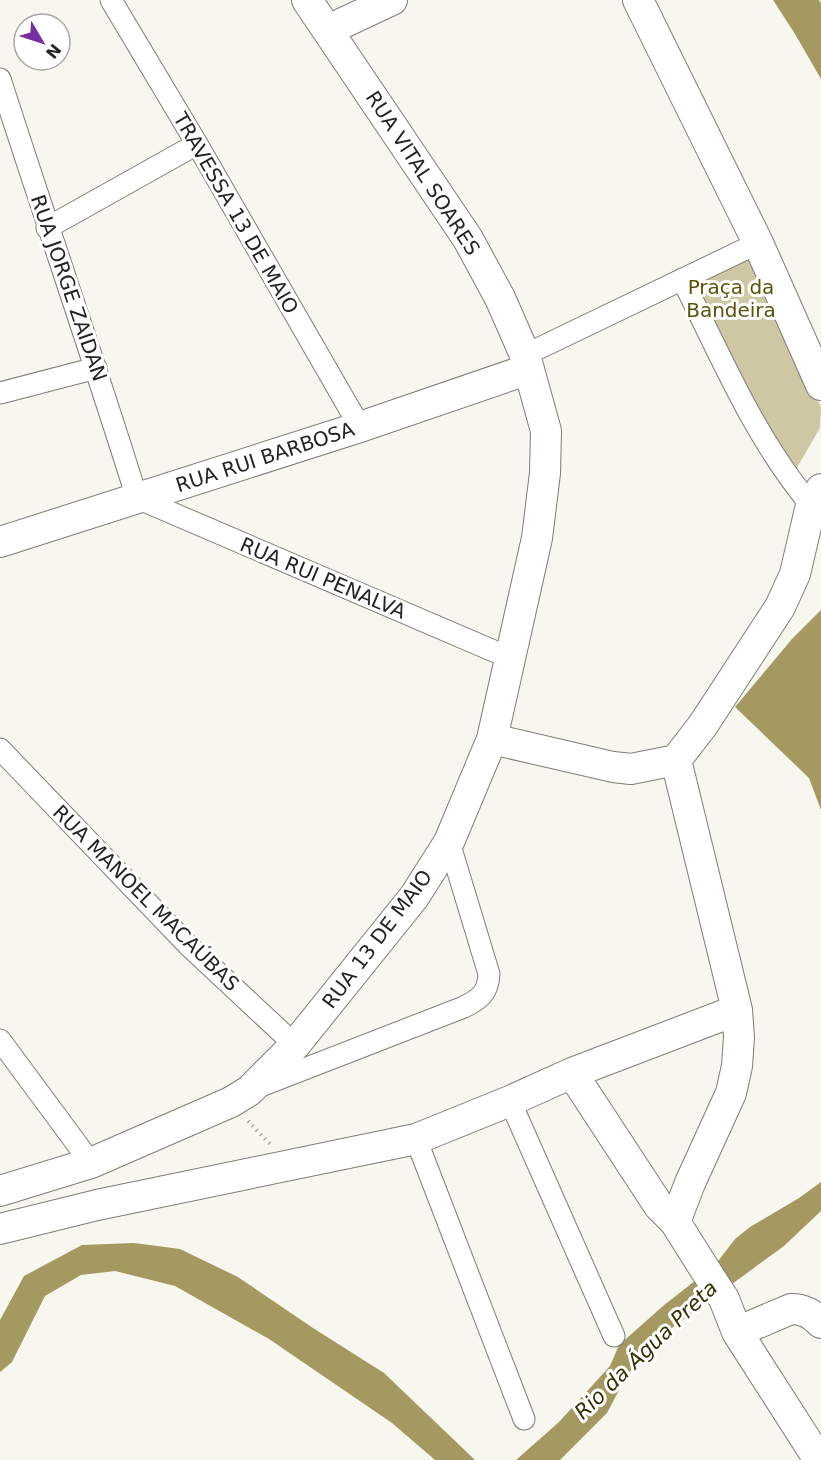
<svg xmlns="http://www.w3.org/2000/svg" width="821" height="1460" viewBox="0 0 821 1460" font-family="'DejaVu Sans',sans-serif">
  <style>
    .green { fill: #cec7a3 }
    .water { fill: #a49960 }
    .lines { fill: none; stroke-linecap: round; stroke-linejoin: round }
    .street-casing { stroke: #7d7c75; stroke-width: 23 }
    .secondary-casing { stroke: #7d7c75; stroke-width: 32 }
    .path { stroke: #adaca5; stroke-width: 4; stroke-dasharray: 1.5 4.5; stroke-linecap: butt }
    .street { stroke: #fff; stroke-width: 21 }
    .secondary { stroke: #fff; stroke-width: 30 }
    .labels { text-anchor: middle; stroke-width: 6; stroke-linejoin: round; paint-order: stroke }
    .street-label { font-size: 20px; fill: #252421; stroke: #fff }
    .park-label { font-size: 20px; fill: #5d5109; stroke: #fff }
    .water-label { font-size: 21px; font-style: italic; fill: #362e00; stroke: #fff }
  </style>
  <rect width="100%" height="100%" fill="#f8f7ef"/>
  <!-- green -->
  <path class="green" d="M746 249 821 407 820 428 792 476 686 278Z"/>
  <!-- water -->
  <path class="water" d="M773 0H819L821 3V79L795 34Z
    M821 610V810L809 778 735 707 792 639Z
    M821 1182V1211L784 1246 665 1333 627 1375 607 1413 560 1460H516L559 1422 610 1366 619 1345 663 1306 715 1265 735 1239 750 1227 799 1198Z
    M134 1243 180 1249 238 1277 313 1328 384 1373 475 1460H435L392 1423 269 1339 175 1286 115 1271 81 1275 45 1296 12 1362 0 1372V1320L24 1276 82 1245Z"/>
  <g class="lines">
    <defs>
      <path id="street" d="M111 0 197 144 360 427
        M0 79C45 219 93 357 137 498L510 658
        M47 228 197 144
        M682 279C721 356 755 439 811 505
        M525 355 758 243
        M0 393 96 368
        M0 749 188 945 295 1045
        M0 1040 91 1163
        M258 1087 464 1007C480 999 488 993 489 974L449 842
        M510 1101 614 1336
        M416 1139 524 1419"/>
      <path id="secondary" d="M638 0 758 243 821 385
        M328 30 392 0
        M0 542 360 427 529 369
        M492 739 613 767 631 769 676 760 703 725 780 607 795 574 811 505 821 489
        M572 1073 659 1206 675 1222 704 1268 724 1299 737 1332 819 1460
        M0 1191 91 1163 231 1102 249 1091 295 1045 414 897 449 842 492 739 537 538 545 473 546 431 525 355 500 298 468 239 307 0
        M675 1222 690 1183 731 1093 737 1066 739 1037 737 1010 676 760
        M0 1229 97 1205 416 1139 510 1101 572 1073 737 1010
        M737 1332 791 1309C804 1309 812 1314 821 1323"/>
    </defs>
    <!-- street casing -->
    <use href="#street" class="street-casing"/>
    <!-- secondary casing -->
    <use href="#secondary" class="secondary-casing"/>
    <!-- path -->
    <path class="path" d="M248 1121 270 1144"/>
    <!-- street -->
    <use href="#street" class="street"/>
    <!-- secondary -->
    <use href="#secondary" class="secondary"/>
  </g>
  <g class="labels">
    <!-- street labels -->
    <g class="street-label">
      <text transform="translate(423 173) rotate(57)" y="7">RUA VITAL SOARES</text>
      <text transform="translate(236 213) rotate(60)" y="7">TRAVESSA 13 DE MAIO</text>
      <text transform="translate(69 288) rotate(71)" y="7">RUA JORGE ZAIDAN</text>
      <text transform="translate(265 457) rotate(-18)" y="7">RUA RUI BARBOSA</text>
      <text transform="translate(323 578) rotate(23)" y="7">RUA RUI PENALVA</text>
      <text transform="translate(146 898) rotate(45)" y="7">RUA MANOEL MACAÚBAS</text>
      <text transform="translate(377 939) rotate(-53)" y="7">RUA 13 DE MAIO</text>
    </g>
    <!-- park labels -->
    <g class="park-label">
      <text x="731" y="294">Praça da<tspan x="731" dy="23">Bandeira</tspan></text>
    </g>
    <!-- water labels -->
    <g class="water-label">
      <text transform="translate(646 1350) rotate(-44)" y="7">Rio da Água Preta</text>
    </g>
  </g>
  <!-- north arrow -->
  <g transform="translate(42 42) rotate(129)"><circle r="28" fill="#ffffff" stroke="#a8a7a6" stroke-width="1.5"/>
  <path d="M0-4.5L10 22L0 15L-10 22Z" fill="#762fa3"/>
  <text y="-9" font-size="16" font-weight="bold" text-anchor="middle" fill="#252421">N</text>
  </g>
</svg>
